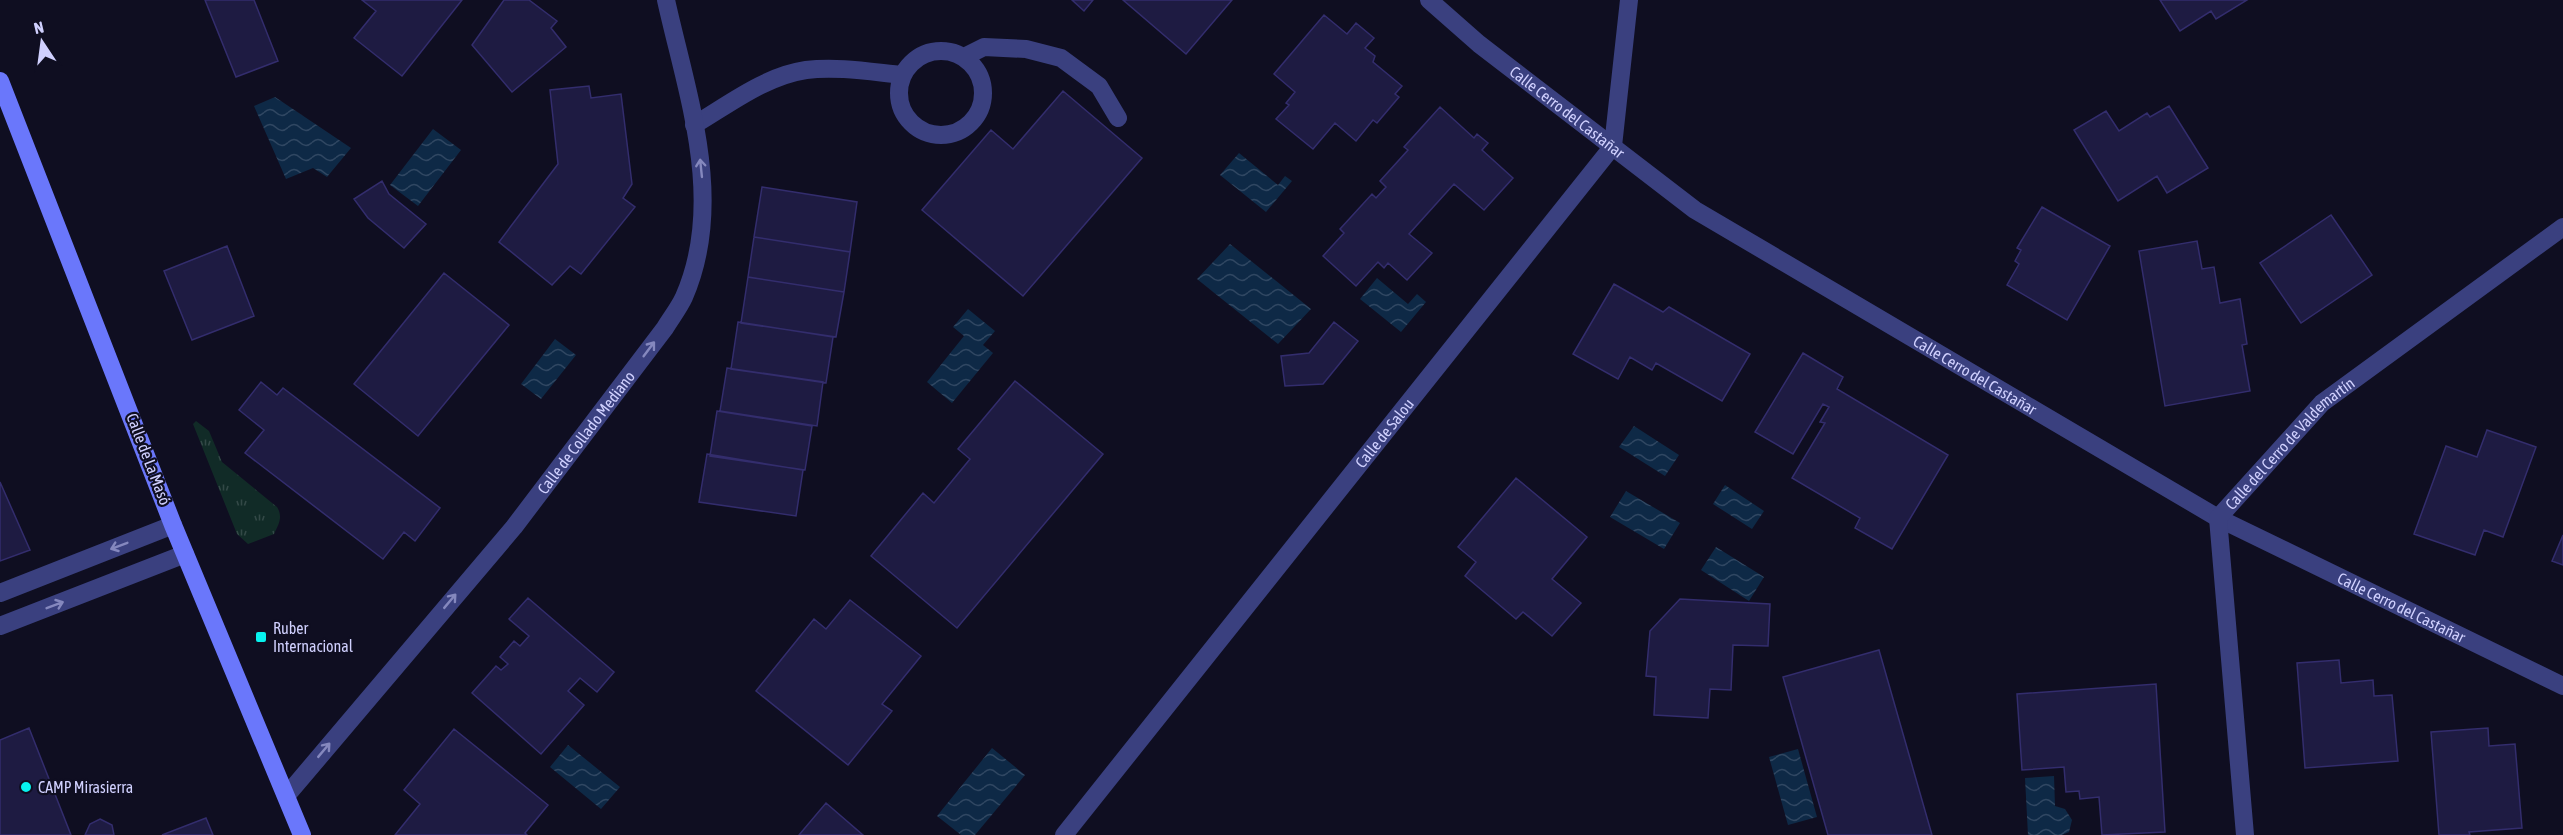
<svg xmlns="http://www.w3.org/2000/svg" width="2563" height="835" viewBox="0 0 2563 835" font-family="'Asap Condensed',sans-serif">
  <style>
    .grass { fill: url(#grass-tufts) }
    .water { fill: url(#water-waves) }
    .building { fill: #1e1b42; stroke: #332d6d; stroke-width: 1.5 }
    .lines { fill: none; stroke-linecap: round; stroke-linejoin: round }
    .lane { stroke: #3a407f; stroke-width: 18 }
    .street { stroke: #3a407f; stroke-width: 18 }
    .secondary { stroke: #6a77fb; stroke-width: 18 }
    .oneway { stroke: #8588be }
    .poi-dot { fill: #07f2ee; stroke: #0f0e21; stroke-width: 2 }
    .labels { text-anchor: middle; stroke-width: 4.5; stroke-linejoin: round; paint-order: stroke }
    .street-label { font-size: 16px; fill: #d0d0fe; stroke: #0f0e21 }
    .poi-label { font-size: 16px; fill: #d0d0fe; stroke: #0f0e21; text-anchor: start }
  </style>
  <defs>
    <pattern id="grass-tufts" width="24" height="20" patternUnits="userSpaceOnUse" patternTransform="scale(1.5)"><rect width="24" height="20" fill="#112b27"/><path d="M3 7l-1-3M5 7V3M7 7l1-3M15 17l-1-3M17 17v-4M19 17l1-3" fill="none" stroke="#334947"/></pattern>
    <pattern id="water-waves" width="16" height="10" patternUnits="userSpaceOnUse" patternTransform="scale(1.5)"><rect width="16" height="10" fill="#0e2946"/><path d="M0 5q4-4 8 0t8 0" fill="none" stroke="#304762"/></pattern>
  </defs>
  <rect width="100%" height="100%" fill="#0f0e21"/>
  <!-- grass -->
  <path class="grass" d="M196 421 209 431 222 462 277 507C283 517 279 524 274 534L248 544 237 534 193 424Z"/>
  <!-- water -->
  <path class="water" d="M275 97 351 148 327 177 313 168 286 179 254 106Z
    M433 129 461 150 418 206 390 185Z
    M1239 153 1278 185 1285 176 1292 181 1266 212 1220 175Z
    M1230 244 1311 309 1278 344 1197 279Z
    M1377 278 1408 304 1417 294 1426 302 1401 332 1360 299Z
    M968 309 995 331 983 345 993 353 952 403 927 382 964 336 953 327Z
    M555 339 576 355 541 399 521 384Z
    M1634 426 1679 455 1665 476 1619 447Z
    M1725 485 1764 511 1752 529 1713 504Z
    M1626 491 1680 523 1664 549 1610 517Z
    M1716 547 1764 577 1749 601 1701 570Z
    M568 745 620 787 601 809 550 767Z
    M992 748 1025 775 975 835H961L937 816Z
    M1798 749 1817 817 1788 825 1769 757Z
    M2054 776 2055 806 2065 809 2072 820 2069 832 2062 835H2028L2025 778Z"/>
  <!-- building -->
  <path class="building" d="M205 0H254L278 61 236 77Z
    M362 0H462L402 76 354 38 376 11Z
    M504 0H529L557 21 551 28 566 47 512 92 472 45Z
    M1072 0H1093L1084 11Z
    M1123 0H1232L1186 54Z
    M2160 0H2247L2216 19 2211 11 2180 31Z
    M1324 15 1347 34 1356 23 1374 38 1365 48 1375 56 1373 62 1402 86 1395 94 1399 97 1377 123 1373 120 1356 141 1335 123 1313 149 1276 119 1289 105 1286 103 1295 92 1274 74Z
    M589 86 591 98 621 94 632 184 623 198 635 207 581 274 570 266 552 285 499 242 558 164 550 90Z
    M1063 91 1142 158 1023 296 922 210 991 130 1013 149Z
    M2169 106 2208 168 2167 193 2157 176 2118 201 2074 130 2106 111 2119 131 2147 113 2150 117Z
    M1440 107 1474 138 1477 134 1488 143 1482 150 1513 178 1484 210 1454 184 1409 234 1432 253 1407 280 1388 263 1384 268 1378 262 1356 286 1323 256 1344 233 1340 229 1372 194 1376 198 1386 187 1380 181 1408 150 1404 147Z
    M382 181 389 194 426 224 404 248 368 218 354 199Z
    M762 187 857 202 850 252 754 237Z
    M2042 207 2110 246 2067 320 2007 285 2019 264 2015 261 2021 250 2017 248Z
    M2331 215 2372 275 2301 323 2260 263Z
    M754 237 850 252 844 292 748 277Z
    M2197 241 2202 269 2214 267 2220 303 2240 299 2247 344 2242 345 2250 391 2165 406 2139 251Z
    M227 246 254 316 192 340 164 271Z
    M444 273 509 325 418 436 354 384Z
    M748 277 844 292 836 337 741 323Z
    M1614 284 1663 312 1669 307 1750 354 1722 401 1656 363 1652 370 1630 357 1618 379 1573 354Z
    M738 322 833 337 826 383 731 369Z
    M1334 322 1358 341 1323 384 1285 386 1281 356 1309 353Z
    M1803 353 1843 377 1837 389 1948 455 1892 549 1855 528 1860 518 1792 478 1825 423 1820 422 1829 407 1823 404 1793 454 1755 432Z
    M727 368 823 382 817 426 720 411Z
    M1015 381 1103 454 957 628 871 556 923 493 934 503 970 459 958 449Z
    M261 382 277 395 283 388 440 508 415 541 404 532 383 559 245 453 264 430 239 410Z
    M717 411 812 426 805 470 710 456Z
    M2487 430 2536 447 2503 537 2484 530 2475 555 2414 534 2446 446 2477 457Z
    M707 454 803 470 796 516 699 502Z
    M1516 478 1587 537 1552 579 1581 603 1552 636 1523 612 1516 619 1465 576 1476 562 1458 547Z
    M0 482 30 550 0 561Z
    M2563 535V565L2552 561Z
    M528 598 614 672 597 692 580 678 568 691 584 705 541 754 472 693 496 666 501 670 508 664 500 657 514 641 520 646 529 636 509 619Z
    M1680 599 1770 604 1768 646 1733 645 1731 690 1710 689 1708 718 1654 715 1656 677 1646 676 1650 631Z
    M850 600 921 656 882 704 892 711 848 765 756 691 814 619 826 629Z
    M1879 650 1932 835H1828L1783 677Z
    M2339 660 2341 683 2373 680 2374 696 2392 695 2398 761 2305 768 2297 663Z
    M2156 684 2165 832 2102 835 2099 797 2080 799 2079 791 2066 792 2064 767 2022 770 2017 694Z
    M29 728 71 835H0V740Z
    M2488 728 2489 746 2515 744 2522 828 2469 832 2470 835H2439L2431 732Z
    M454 729 548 805 525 833 527 835H395L420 804 404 790Z
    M826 803 863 835H799Z
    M206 818 213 835H162Z
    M100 819 112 825 114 835H85L90 824Z"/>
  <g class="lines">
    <!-- lane -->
    <path class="lane" d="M899 93a42 42 0 1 1 84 0a42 42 0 1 1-84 0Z
      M964 57 984 47 1026 49 1061 58 1099 86 1118 118
      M694 125C728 105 765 76 806 70 837 66 872 72 903 75"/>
    <!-- street -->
    <g class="street">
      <path id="s1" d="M1429 0 1479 44 1695 210 2218 518 2563 686"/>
      <path d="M0 593 173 525"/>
      <path d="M0 626 185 554"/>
      <path id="s2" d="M287 795 514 527 665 328C671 318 679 308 684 297 726 201 687 95 666 0"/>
      <path id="s3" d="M1064 835 1613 146 1629 0"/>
      <path id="s4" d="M2245 835 2218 518 2322 403 2563 227"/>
    </g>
    <!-- secondary -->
    <path class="secondary" d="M0 81 173 525 302 835"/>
  </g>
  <!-- one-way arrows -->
  <defs><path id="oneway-shaft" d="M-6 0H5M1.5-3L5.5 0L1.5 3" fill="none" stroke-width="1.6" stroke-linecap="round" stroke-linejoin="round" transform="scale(1.5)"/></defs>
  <g class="oneway">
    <use href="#oneway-shaft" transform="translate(701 168) rotate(-96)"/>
    <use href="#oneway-shaft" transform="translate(649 349) rotate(-53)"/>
    <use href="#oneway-shaft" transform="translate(119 546) rotate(159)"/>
    <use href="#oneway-shaft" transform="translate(450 601) rotate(-50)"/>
    <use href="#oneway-shaft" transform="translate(55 605) rotate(-21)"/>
    <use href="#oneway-shaft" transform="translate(324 750) rotate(-50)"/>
  </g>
  <!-- markers -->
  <g class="poi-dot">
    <rect x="255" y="631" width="12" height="12" rx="3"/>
    <circle cx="26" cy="787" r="6"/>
  </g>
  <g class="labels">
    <!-- street labels -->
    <g class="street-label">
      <text dy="6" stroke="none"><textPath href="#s1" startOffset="178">Calle Cerro del Castañar</textPath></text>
      <text dy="6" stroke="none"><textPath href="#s1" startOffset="664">Calle Cerro del Castañar</textPath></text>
      <text dy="6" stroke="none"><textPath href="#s2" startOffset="470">Calle de Collado Mediano</textPath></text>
      <text dy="6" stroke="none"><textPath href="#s3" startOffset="514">Calle de Salou</textPath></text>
      <text dy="6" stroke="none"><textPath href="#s4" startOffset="422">Calle del Cerro de Valdemartín</textPath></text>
      <text transform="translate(149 459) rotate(69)" y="6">Calle de La Masó</text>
      <text dy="6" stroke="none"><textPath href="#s1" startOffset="1150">Calle Cerro del Castañar</textPath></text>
    </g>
    <!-- poi labels -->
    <g class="poi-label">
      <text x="273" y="634">Ruber<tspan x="273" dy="18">Internacional</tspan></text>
      <text x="38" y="793">CAMP Mirasierra</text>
    </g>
  </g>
  <!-- north arrow -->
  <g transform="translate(42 42) rotate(347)" stroke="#0f0e21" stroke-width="4.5" paint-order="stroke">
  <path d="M0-4.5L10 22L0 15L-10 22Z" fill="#d0d0fe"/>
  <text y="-9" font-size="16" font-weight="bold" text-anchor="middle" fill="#d0d0fe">N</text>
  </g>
</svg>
